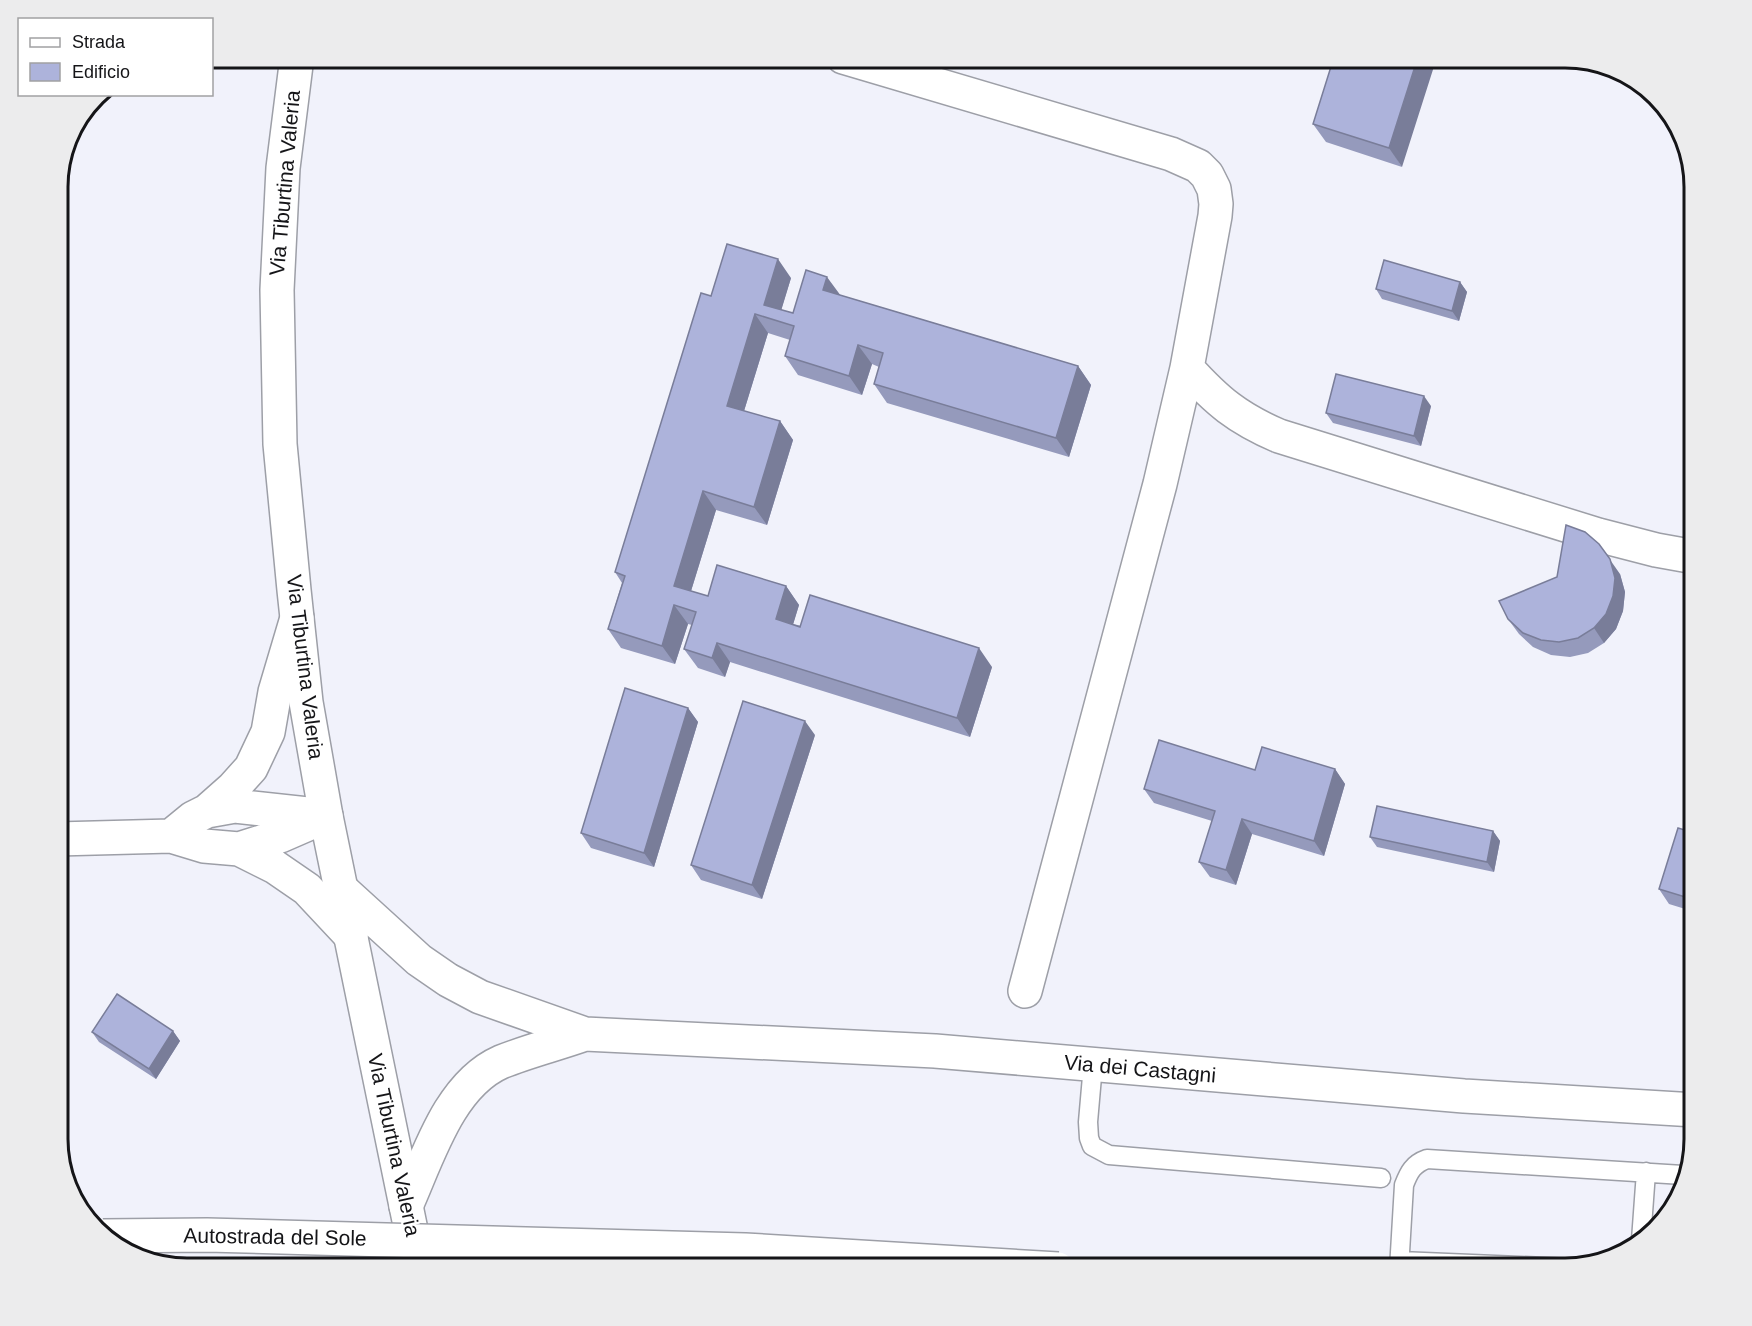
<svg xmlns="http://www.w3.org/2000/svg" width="1752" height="1326" viewBox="0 0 1752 1326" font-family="Arial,sans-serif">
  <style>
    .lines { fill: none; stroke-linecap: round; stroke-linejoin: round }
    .lane-casing { stroke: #9d9fa7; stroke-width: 21 }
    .street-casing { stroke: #9d9fa7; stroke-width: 36 }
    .primary-casing { stroke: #9d9fa7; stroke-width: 36 }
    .lane { stroke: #fff; stroke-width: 18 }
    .street { stroke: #fff; stroke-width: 33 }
    .primary { stroke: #fff; stroke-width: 33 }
    .highway-bridge-casing { stroke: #9d9fa7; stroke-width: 36; stroke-linecap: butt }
    .highway-bridge { stroke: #fff; stroke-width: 33 }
    .wall { fill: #959abc }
    .shaded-wall { fill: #797d99 }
    .building { fill: #adb3db; stroke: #797d99; stroke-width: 1.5 }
    .labels { text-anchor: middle; stroke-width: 4.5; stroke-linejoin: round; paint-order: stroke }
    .street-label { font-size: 21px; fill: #151518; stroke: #fff }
    .rim { fill: none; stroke: #151518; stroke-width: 3 }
  </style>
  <rect width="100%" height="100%" fill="#f1f2fb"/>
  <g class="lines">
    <defs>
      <path id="lane" d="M1093 1065 1088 1122 1089 1138 1092 1146 1109 1155 1381 1178
        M1641 1240 1646 1172
        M1400 1261 1570 1268
        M1399 1269 1404 1185C1409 1172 1413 1164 1427 1159L1683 1175"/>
      <path id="street" d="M843 57 1171 154 1198 166 1207 175 1214 189 1216 204 1215 216 1187 368C1217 401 1237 418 1279 436L1598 535 1656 550 1695 557
        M207 811 235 806 326 816
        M171 836 193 818 207 811 233 788 251 768 268 732 275 692 297 618
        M57 839 171 836 204 846 239 849 275 867 307 889 351 936
        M239 849 280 836 326 816
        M341 889 419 960 448 980 480 997 585 1034 935 1051 1464 1096 1695 1110
        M1025 991 1160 484 1187 368
        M406 1206C428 1157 449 1085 501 1062 528 1051 557 1044 585 1034"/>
      <path id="primary" d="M297 57 283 168 277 290 280 444 294 590 306 702 326 816 419 1269"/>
    </defs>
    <!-- lane casing -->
    <use href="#lane" class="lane-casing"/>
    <!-- street casing -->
    <use href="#street" class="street-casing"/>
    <!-- primary casing -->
    <use href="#primary" class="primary-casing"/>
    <!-- lane -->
    <use href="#lane" class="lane"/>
    <!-- street -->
    <use href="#street" class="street"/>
    <!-- primary -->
    <use href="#primary" class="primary"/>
    <defs>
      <path id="highway-bridge" d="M103 1236 207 1235 745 1250 1058 1269"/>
    </defs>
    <!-- highway-bridge casing -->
    <use href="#highway-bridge" class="highway-bridge-casing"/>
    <!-- highway-bridge -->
    <use href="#highway-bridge" class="highway-bridge"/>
  </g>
  <!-- wall -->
  <path class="wall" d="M1334 57 1402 167 1326 142 1313 124Z
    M791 278 781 310 793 313 840 295 1078 366 1091 385 1069 457 887 403 874 384 879 367 872 364 862 395 798 375 785 356 790 340 768 333 744 411 780 421 793 440 767 525 716 510 691 591 708 596 786 586 799 605 793 624 992 667 970 737 730 662 725 677 698 668 684 649 692 625 688 624 675 664 621 648 608 629 622 583 615 572 711 296Z
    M1460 282 1467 292 1459 321 1382 299 1376 289Z
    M1431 406 1421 446 1333 423 1326 413Z
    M1620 574 1625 592 1623 611 1616 629 1604 643 1588 653 1570 657 1551 655 1533 647 1519 634 1508 619Z
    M688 708 698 722 654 867 591 848 581 833Z
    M815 735 762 899 701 880 691 865Z
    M1335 769 1345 784 1324 856 1252 834 1236 885 1210 877 1199 862 1212 821 1154 803 1144 789 1255 770Z
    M1493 831 1500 841 1494 872 1377 847 1370 837Z
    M1695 833V912L1669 904 1659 889Z
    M173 1031 180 1041 156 1079 99 1042 92 1032Z"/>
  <!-- shaded-wall -->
  <path class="shaded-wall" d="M1418 57H1437L1402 167 1389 148Z
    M778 259 791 278 778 321 764 305Z
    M827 277 841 296 823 290Z
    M1460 282 1467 292 1459 321 1452 311Z
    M755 314 768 333 740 424 727 406Z
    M858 345 872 364 862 395 849 376Z
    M1078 366 1091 385 1069 457 1056 438Z
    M1424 396 1431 406 1421 446 1414 436Z
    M780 421 793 440 767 525 754 507Z
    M703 491 716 510 687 604 674 586Z
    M1599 544 1620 574 1625 592 1623 611 1616 629 1604 643 1594 628Z
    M786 586 799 605 789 638 776 619Z
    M674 605 688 624 675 664 662 646Z
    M717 643 730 662 725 677 712 658Z
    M979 648 992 667 970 737 957 718Z
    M688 708 698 722 654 867 644 853Z
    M805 721 815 735 762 899 752 885Z
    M1335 769 1345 784 1324 856 1314 841Z
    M1242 819 1252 834 1236 885 1226 870Z
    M1493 831 1500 841 1494 872 1487 862Z
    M173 1031 180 1041 156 1079 149 1069Z"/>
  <!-- building -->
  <path class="building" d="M1334 57H1418L1389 148 1313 124Z
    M727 244 778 259 764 305 793 313 806 270 827 277 823 290 1078 366 1056 438 874 384 883 353 858 345 849 376 785 356 794 326 755 314 727 406 780 421 754 507 703 491 674 586 708 596 717 565 786 586 776 619 800 627 810 595 979 648 957 718 717 643 712 658 684 649 696 612 674 605 662 646 608 629 625 576 615 572 701 293 711 296Z
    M1384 260 1460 282 1452 311 1376 289Z
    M1336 374 1424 396 1414 436 1326 413Z
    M1566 525 1585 532 1599 544 1610 559 1615 578 1613 596 1606 614 1594 628 1578 638 1559 642 1541 640 1523 633 1508 619 1499 601 1557 577Z
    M625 688 688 708 644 853 581 833Z
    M743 701 805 721 752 885 691 865Z
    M1159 740 1255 770 1262 747 1335 769 1314 841 1242 819 1226 870 1199 862 1215 811 1144 789Z
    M1377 806 1493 831 1487 862 1370 837Z
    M1678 828 1695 833V900L1659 889Z
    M117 994 173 1031 149 1069 92 1032Z"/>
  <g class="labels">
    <!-- street labels -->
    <g class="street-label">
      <text transform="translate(285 183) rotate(-85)" y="7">Via Tiburtina Valeria</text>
      <text transform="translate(305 667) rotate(83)" y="7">Via Tiburtina Valeria</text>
      <text transform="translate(1140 1069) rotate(5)" y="7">Via dei Castagni</text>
      <text transform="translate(394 1145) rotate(78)" y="7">Via Tiburtina Valeria</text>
      <text transform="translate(275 1237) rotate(1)" y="7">Autostrada del Sole</text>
    </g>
  </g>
  <!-- crop -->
  <path d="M0 0H1752V1326H0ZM187 68H1565A119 119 0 0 1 1684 187V1139A119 119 0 0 1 1565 1258H187A119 119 0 0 1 68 1139V187A119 119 0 0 1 187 68Z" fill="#ececed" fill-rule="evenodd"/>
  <path class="rim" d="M187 68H1565A119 119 0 0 1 1684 187V1139A119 119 0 0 1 1565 1258H187A119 119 0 0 1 68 1139V187A119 119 0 0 1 187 68Z"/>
  <!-- legend -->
  <rect x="18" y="18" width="195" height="78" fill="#ffffff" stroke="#a1a1a3" stroke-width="1.5"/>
  <rect x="30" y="38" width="30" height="9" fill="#ffffff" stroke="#a1a1a3" stroke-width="1.5"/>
  <text x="72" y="48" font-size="18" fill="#151518">Strada</text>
  <rect x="30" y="63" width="30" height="18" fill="#adb3db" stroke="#a1a1a3" stroke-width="1.5"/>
  <text x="72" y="78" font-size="18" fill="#151518">Edificio</text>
</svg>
